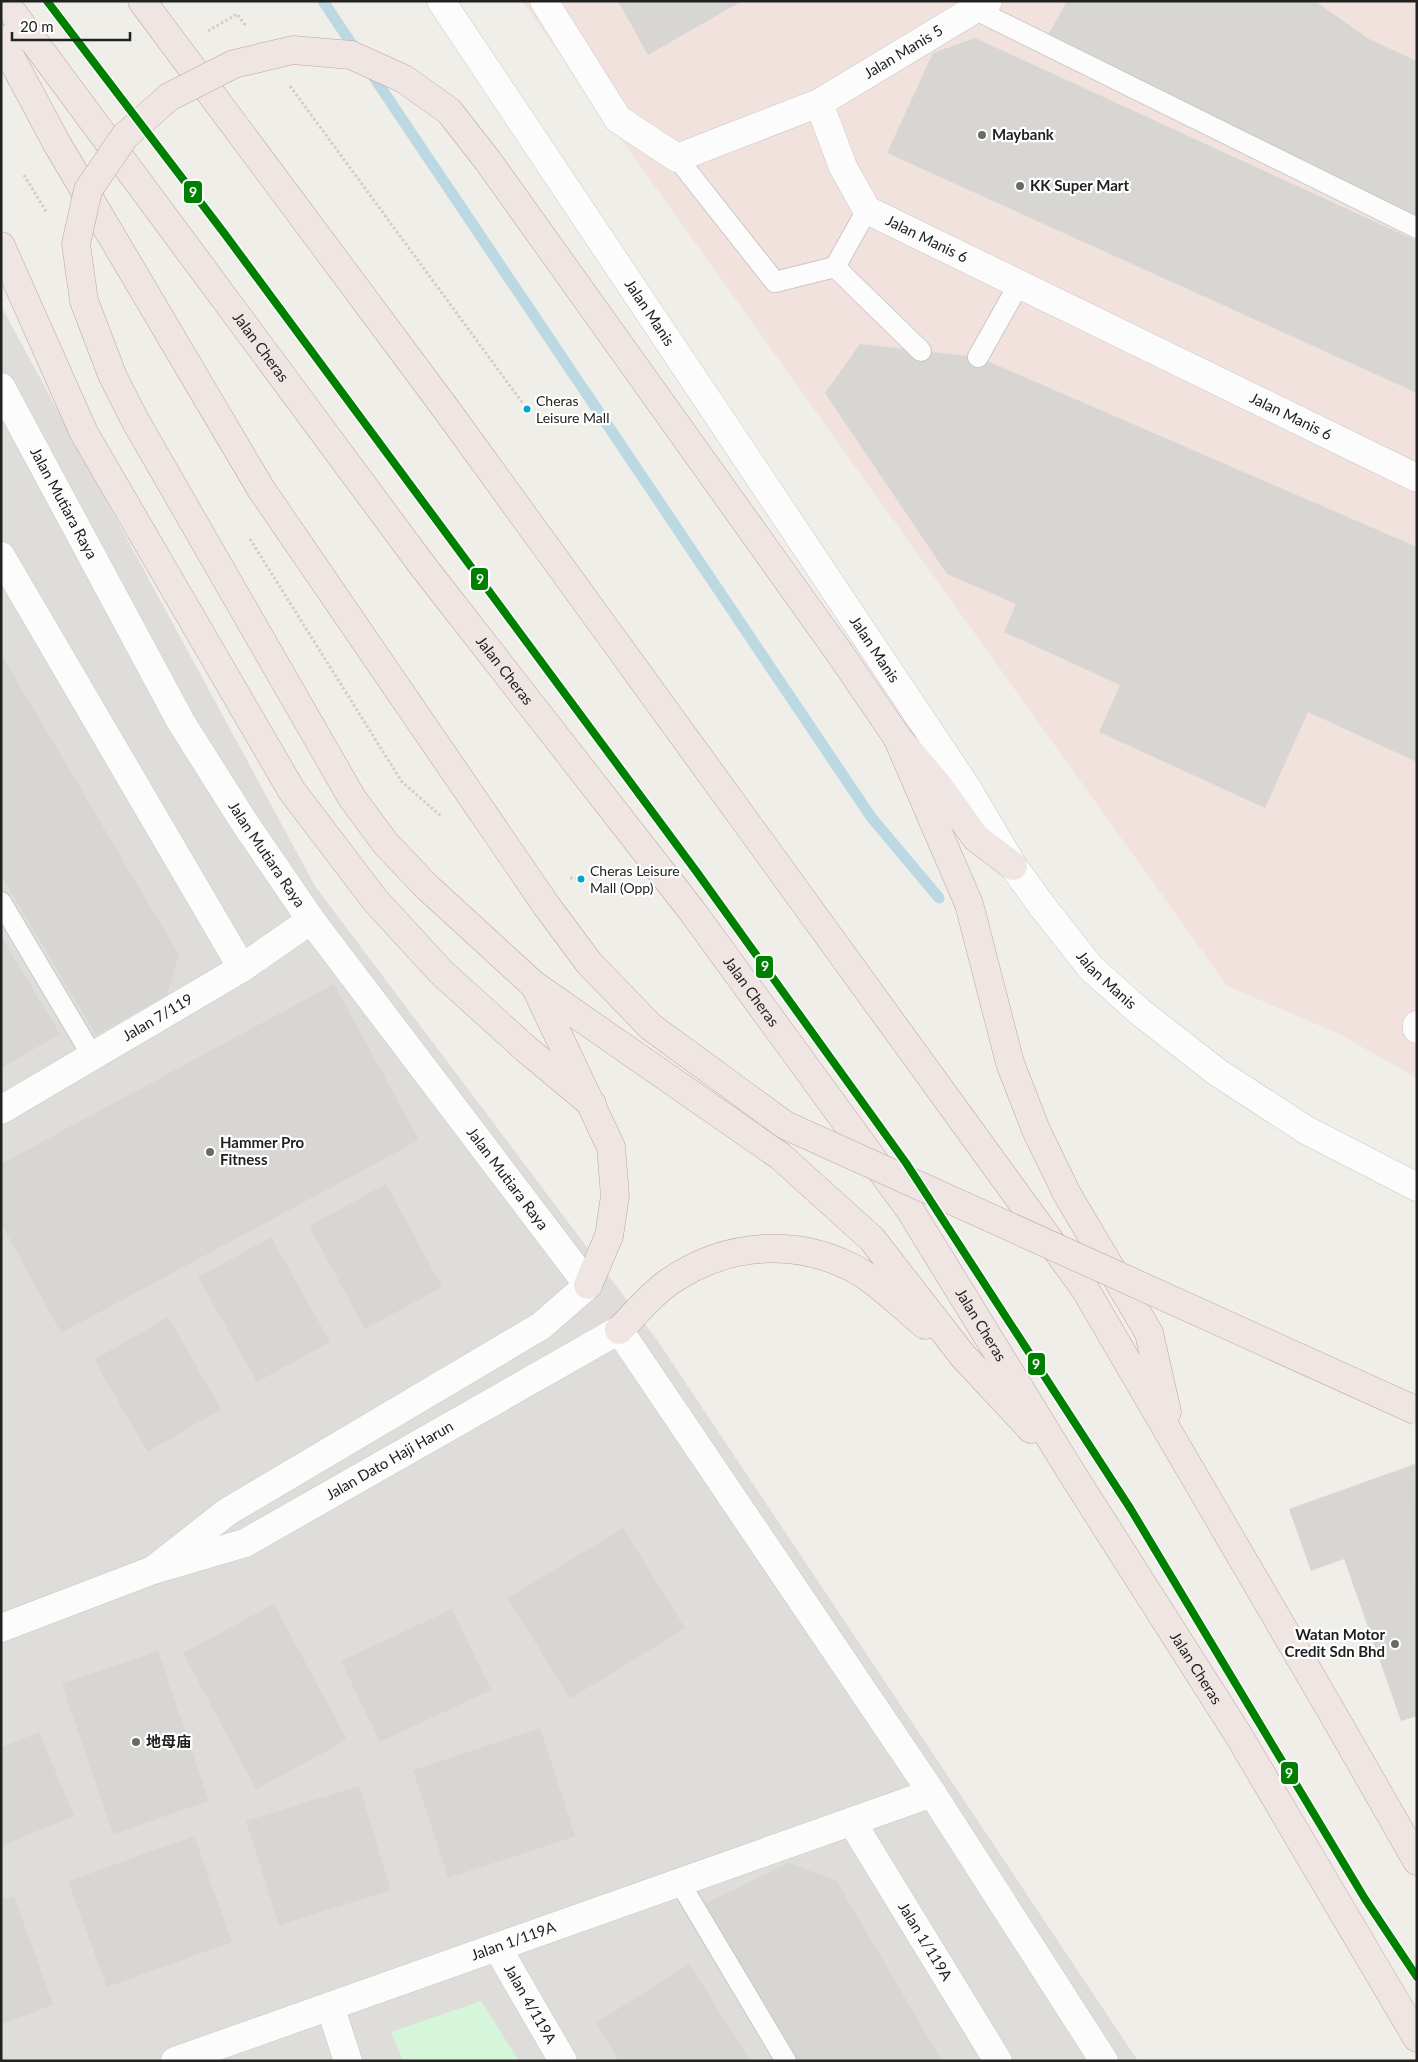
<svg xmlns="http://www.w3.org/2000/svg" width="1418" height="2062" viewBox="0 0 1418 2062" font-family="Lato,'Noto Sans SC',sans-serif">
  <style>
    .residential { fill: #deddda }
    .commercial { fill: #f1e2de }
    .park { fill: #d6f6d9 }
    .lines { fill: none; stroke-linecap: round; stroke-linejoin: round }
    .stream { stroke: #bbd8e3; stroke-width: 11 }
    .building { fill: #d7d6d2 }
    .service-casing { stroke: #c8c8c5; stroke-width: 22 }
    .minor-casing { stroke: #c8c8c5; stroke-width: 29 }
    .tertiary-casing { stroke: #c8c8c5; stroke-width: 29 }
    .trunk-casing { stroke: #c69fa7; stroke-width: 29 }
    .path { stroke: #d8cbc7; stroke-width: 3; stroke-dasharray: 2.5 2.5; stroke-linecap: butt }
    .service { stroke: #fdfcfc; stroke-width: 20 }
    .minor { stroke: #fdfcfc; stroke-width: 28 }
    .tertiary { stroke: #fdfcfc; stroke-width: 28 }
    .trunk { stroke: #efe6e3; stroke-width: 28 }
    .trunk-bridge-casing { stroke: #c69fa7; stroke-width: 29; stroke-linecap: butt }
    .trunk-bridge { stroke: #efe6e3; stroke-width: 28 }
    .metro-1-casing { stroke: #fff; stroke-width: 11 }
    .metro-1 { stroke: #008000; stroke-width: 8 }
    .poi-dot { fill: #696967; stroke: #fff; stroke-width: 2 }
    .bus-dot { fill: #00a9ce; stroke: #fff; stroke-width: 2 }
    .labels { text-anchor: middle; stroke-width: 4.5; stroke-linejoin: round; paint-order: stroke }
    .bus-label { font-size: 14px; fill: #212121; stroke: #fff; text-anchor: start }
    .street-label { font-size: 15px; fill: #212121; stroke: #fff }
    .poi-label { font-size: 15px; font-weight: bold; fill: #212121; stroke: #fff; text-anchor: start }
    .line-badge { stroke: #fff; stroke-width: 2 }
    .badge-label { font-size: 14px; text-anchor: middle; font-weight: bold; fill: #fff }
  </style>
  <rect width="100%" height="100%" fill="#efeee9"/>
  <!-- residential -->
  <path class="residential" d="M1 306 315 886 657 1340 1138 2061H1Z"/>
  <!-- commercial -->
  <path class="commercial" d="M522 1H1417V1078L1339 1034 1227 986Z"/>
  <!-- park -->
  <path class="park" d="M481 2001 519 2061H403L391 2032Z"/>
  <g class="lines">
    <!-- stream -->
    <path class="stream" d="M323 1 357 52
      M369 70 871 817 939 898"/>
  </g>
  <!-- building -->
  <path class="building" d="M618 1H742L648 55Z
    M1067 1H1315L1369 39 1417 61V216L1047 37Z
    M975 38 1417 241V393L887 153 933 53Z
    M860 344 978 357 1417 547V762L1308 712 1265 808 1099 732 1120 685 1004 632 1016 604 947 574 825 393Z
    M1 654 179 955 167 995 96 1035 1 875Z
    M1 936 60 1034 1 1068Z
    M334 984 419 1140 61 1333 1 1223V1164Z
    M386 1184 442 1287 365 1329 309 1226Z
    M271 1237 330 1342 257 1382 198 1277Z
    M168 1317 221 1409 148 1452 94 1360Z
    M1415 1464 1417 1716 1401 1721 1344 1559 1311 1571 1289 1509Z
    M623 1528 685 1628 570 1699 508 1598Z
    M274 1604 347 1740 256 1789 183 1653Z
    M452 1609 491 1690 380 1742 341 1661Z
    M158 1651 209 1801 113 1834 62 1684Z
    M540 1728 575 1836 448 1878 413 1770Z
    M39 1732 74 1816 1 1846V1748Z
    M359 1786 391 1890 279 1925 246 1821Z
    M194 1836 232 1942 107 1987 68 1881Z
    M788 1863 836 1880 942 2061H792L699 1907Z
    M14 1896 53 2005 1 2024V1900Z
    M689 1964 751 2061H619L596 2023Z"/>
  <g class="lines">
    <defs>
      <path id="service" d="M974 9 1417 228
        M677 158 775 282 835 267 921 351
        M835 267 867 210
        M978 357 1019 284
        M1 902 93 1057
        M680 1883 786 2061"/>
      <g id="minor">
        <path id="s1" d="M544 1 618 119 677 158 819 103 988 1"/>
        <path id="s2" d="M819 103 843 167 867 210 1417 478"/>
        <path id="s3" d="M1 387 181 722 244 822 311 920 588 1285 541 1326 227 1512 153 1570"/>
        <path d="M1 556 242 968"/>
        <path d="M1417 1025V1029"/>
        <path id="s4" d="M1 1110 242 968 311 920"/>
        <path id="s5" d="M1 1628 153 1570 245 1543 619 1330 932 1793 1104 2061"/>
        <path id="s6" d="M852 1822 998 2061"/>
        <path id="s7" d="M497 1947 563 2061"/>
        <path d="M330 2006 348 2061"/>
        <path id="s8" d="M175 2061 932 1793"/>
      </g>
      <g id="tertiary">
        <path id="s9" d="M441 1 967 788 1013 866 1042 906 1091 968 1140 1012 1217 1072 1306 1130 1417 1187"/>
      </g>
      <g id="trunk">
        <path id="s10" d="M4 1 422 565 692 911 910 1210 1071 1472 1239 1736 1417 2038"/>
        <path d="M142 1 446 409 1085 1289 1337 1721 1417 1861"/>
        <path d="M1 39 56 142 261 489"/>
        <path d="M1 246 84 433 292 791 375 900 441 972 526 1049 592 1104"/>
        <path d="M841 655 897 737 937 784 976 838 1013 866"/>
        <path d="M897 737 969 904 1010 1063 1036 1130 1067 1194 1149 1333 1167 1412"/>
        <path d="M426 886 534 985 780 1156 872 1239 963 1356 1031 1429"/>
        <path d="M535 986 611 1147 615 1196 609 1236 588 1285"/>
        <path d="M619 1330C635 1315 650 1295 669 1282 726 1242 799 1237 860 1272 883 1286 904 1308 925 1325"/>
      </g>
    </defs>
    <!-- service casing -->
    <use href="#service" class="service-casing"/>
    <!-- minor casing -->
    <use href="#minor" class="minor-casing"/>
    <!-- tertiary casing -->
    <use href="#tertiary" class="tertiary-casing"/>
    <!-- trunk casing -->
    <use href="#trunk" class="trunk-casing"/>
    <!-- path -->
    <path class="path" d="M208 31 237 14 246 26
      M290 86 527 409
      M24 175 47 213
      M250 539 402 782 441 816
      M570 878 581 879"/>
    <!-- service -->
    <use href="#service" class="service"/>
    <!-- minor -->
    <use href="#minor" class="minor"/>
    <!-- tertiary -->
    <use href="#tertiary" class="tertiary"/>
    <!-- trunk -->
    <use href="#trunk" class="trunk"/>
    <defs>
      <path id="trunk-bridge" d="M261 489 546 905 589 963 651 1027 785 1125 1417 1411
        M426 886 386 844 352 798 136 422 113 377 84 301 76 244 88 190 125 136 169 97 234 64 293 50 351 55 404 79 449 111 488 161 841 655"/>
    </defs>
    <!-- trunk-bridge casing -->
    <use href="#trunk-bridge" class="trunk-bridge-casing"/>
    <!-- trunk-bridge -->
    <use href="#trunk-bridge" class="trunk-bridge"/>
    <defs>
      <path id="metro-1" d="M47 1 224 233 696 871 906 1163 1130 1508 1365 1899 1417 1977"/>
    </defs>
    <!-- metro-1 casing -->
    <use href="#metro-1" class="metro-1-casing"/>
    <!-- metro-1 -->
    <use href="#metro-1" class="metro-1"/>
  </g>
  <!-- markers -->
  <g class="poi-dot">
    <circle cx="982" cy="135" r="5"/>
    <circle cx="1020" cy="186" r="5"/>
    <circle cx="210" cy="1152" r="5"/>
    <circle cx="1395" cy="1644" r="5"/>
    <circle cx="136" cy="1742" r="5"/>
  </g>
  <g class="bus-dot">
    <circle cx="527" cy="409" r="4.5"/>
    <circle cx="581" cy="879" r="4.5"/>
  </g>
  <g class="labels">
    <!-- bus labels -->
    <g class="bus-label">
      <text x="536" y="406">Cheras<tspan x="536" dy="17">Leisure Mall</tspan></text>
      <text x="590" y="876">Cheras Leisure<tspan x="590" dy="17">Mall (Opp)</tspan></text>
    </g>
    <!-- street labels -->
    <g class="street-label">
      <text dy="5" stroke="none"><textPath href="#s1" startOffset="461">Jalan Manis 5</textPath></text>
      <text dy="5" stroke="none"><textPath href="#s2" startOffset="184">Jalan Manis 6</textPath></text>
      <text dy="5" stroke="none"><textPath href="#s9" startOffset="375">Jalan Manis</textPath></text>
      <text dy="5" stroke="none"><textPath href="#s10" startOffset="431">Jalan Cheras</textPath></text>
      <text dy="5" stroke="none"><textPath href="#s2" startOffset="589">Jalan Manis 6</textPath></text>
      <text dy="5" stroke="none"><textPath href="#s3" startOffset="132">Jalan Mutiara Raya</textPath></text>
      <text dy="5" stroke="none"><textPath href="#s9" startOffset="780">Jalan Manis</textPath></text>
      <text dy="5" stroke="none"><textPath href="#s10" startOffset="836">Jalan Cheras</textPath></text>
      <text dy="5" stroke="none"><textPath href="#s3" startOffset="538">Jalan Mutiara Raya</textPath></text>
      <text dy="5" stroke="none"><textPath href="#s9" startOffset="1185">Jalan Manis</textPath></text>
      <text dy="5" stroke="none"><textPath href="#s10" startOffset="1241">Jalan Cheras</textPath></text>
      <text dy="5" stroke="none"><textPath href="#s4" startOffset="182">Jalan 7/119</textPath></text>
      <text dy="5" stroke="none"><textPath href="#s3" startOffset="942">Jalan Mutiara Raya</textPath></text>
      <text dy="5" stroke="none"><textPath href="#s10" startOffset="1646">Jalan Cheras</textPath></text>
      <text dy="5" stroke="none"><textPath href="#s5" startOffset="425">Jalan Dato Haji Harun</textPath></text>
      <text dy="5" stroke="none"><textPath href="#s10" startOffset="2051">Jalan Cheras</textPath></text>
      <text dy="5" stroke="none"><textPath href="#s8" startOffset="359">Jalan 1/119A</textPath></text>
      <text dy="5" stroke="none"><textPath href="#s6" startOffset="140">Jalan 1/119A</textPath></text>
      <text dy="5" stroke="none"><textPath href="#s7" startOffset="66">Jalan 4/119A</textPath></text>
    </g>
    <!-- poi labels -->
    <g class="poi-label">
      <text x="992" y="140">Maybank</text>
      <text x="1030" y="191">KK Super Mart</text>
      <text x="220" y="1148">Hammer Pro<tspan x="220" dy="17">Fitness</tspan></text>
      <text x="1385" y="1640" text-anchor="end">Watan Motor<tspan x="1385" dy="17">Credit Sdn Bhd</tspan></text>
      <text x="146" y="1747">地母庙</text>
    </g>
  </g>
  <g class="line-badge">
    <rect x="183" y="180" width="20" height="24" rx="5" fill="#008000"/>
    <rect x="470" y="567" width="19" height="24" rx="5" fill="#008000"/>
    <rect x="755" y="955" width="19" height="24" rx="5" fill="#008000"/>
    <rect x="1027" y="1352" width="19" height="24" rx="5" fill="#008000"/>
    <rect x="1280" y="1761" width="19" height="24" rx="5" fill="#008000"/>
  </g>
  <g class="badge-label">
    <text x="193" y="197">9</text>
    <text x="480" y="584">9</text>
    <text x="765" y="971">9</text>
    <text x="1036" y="1369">9</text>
    <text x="1289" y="1778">9</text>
  </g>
  <!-- border -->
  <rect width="1418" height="2062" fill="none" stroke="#212121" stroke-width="5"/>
  <!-- scale -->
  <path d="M12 32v8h118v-8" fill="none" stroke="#212121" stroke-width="2.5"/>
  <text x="20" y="32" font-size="15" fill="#212121" stroke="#ffffff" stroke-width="4" paint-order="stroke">20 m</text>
</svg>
